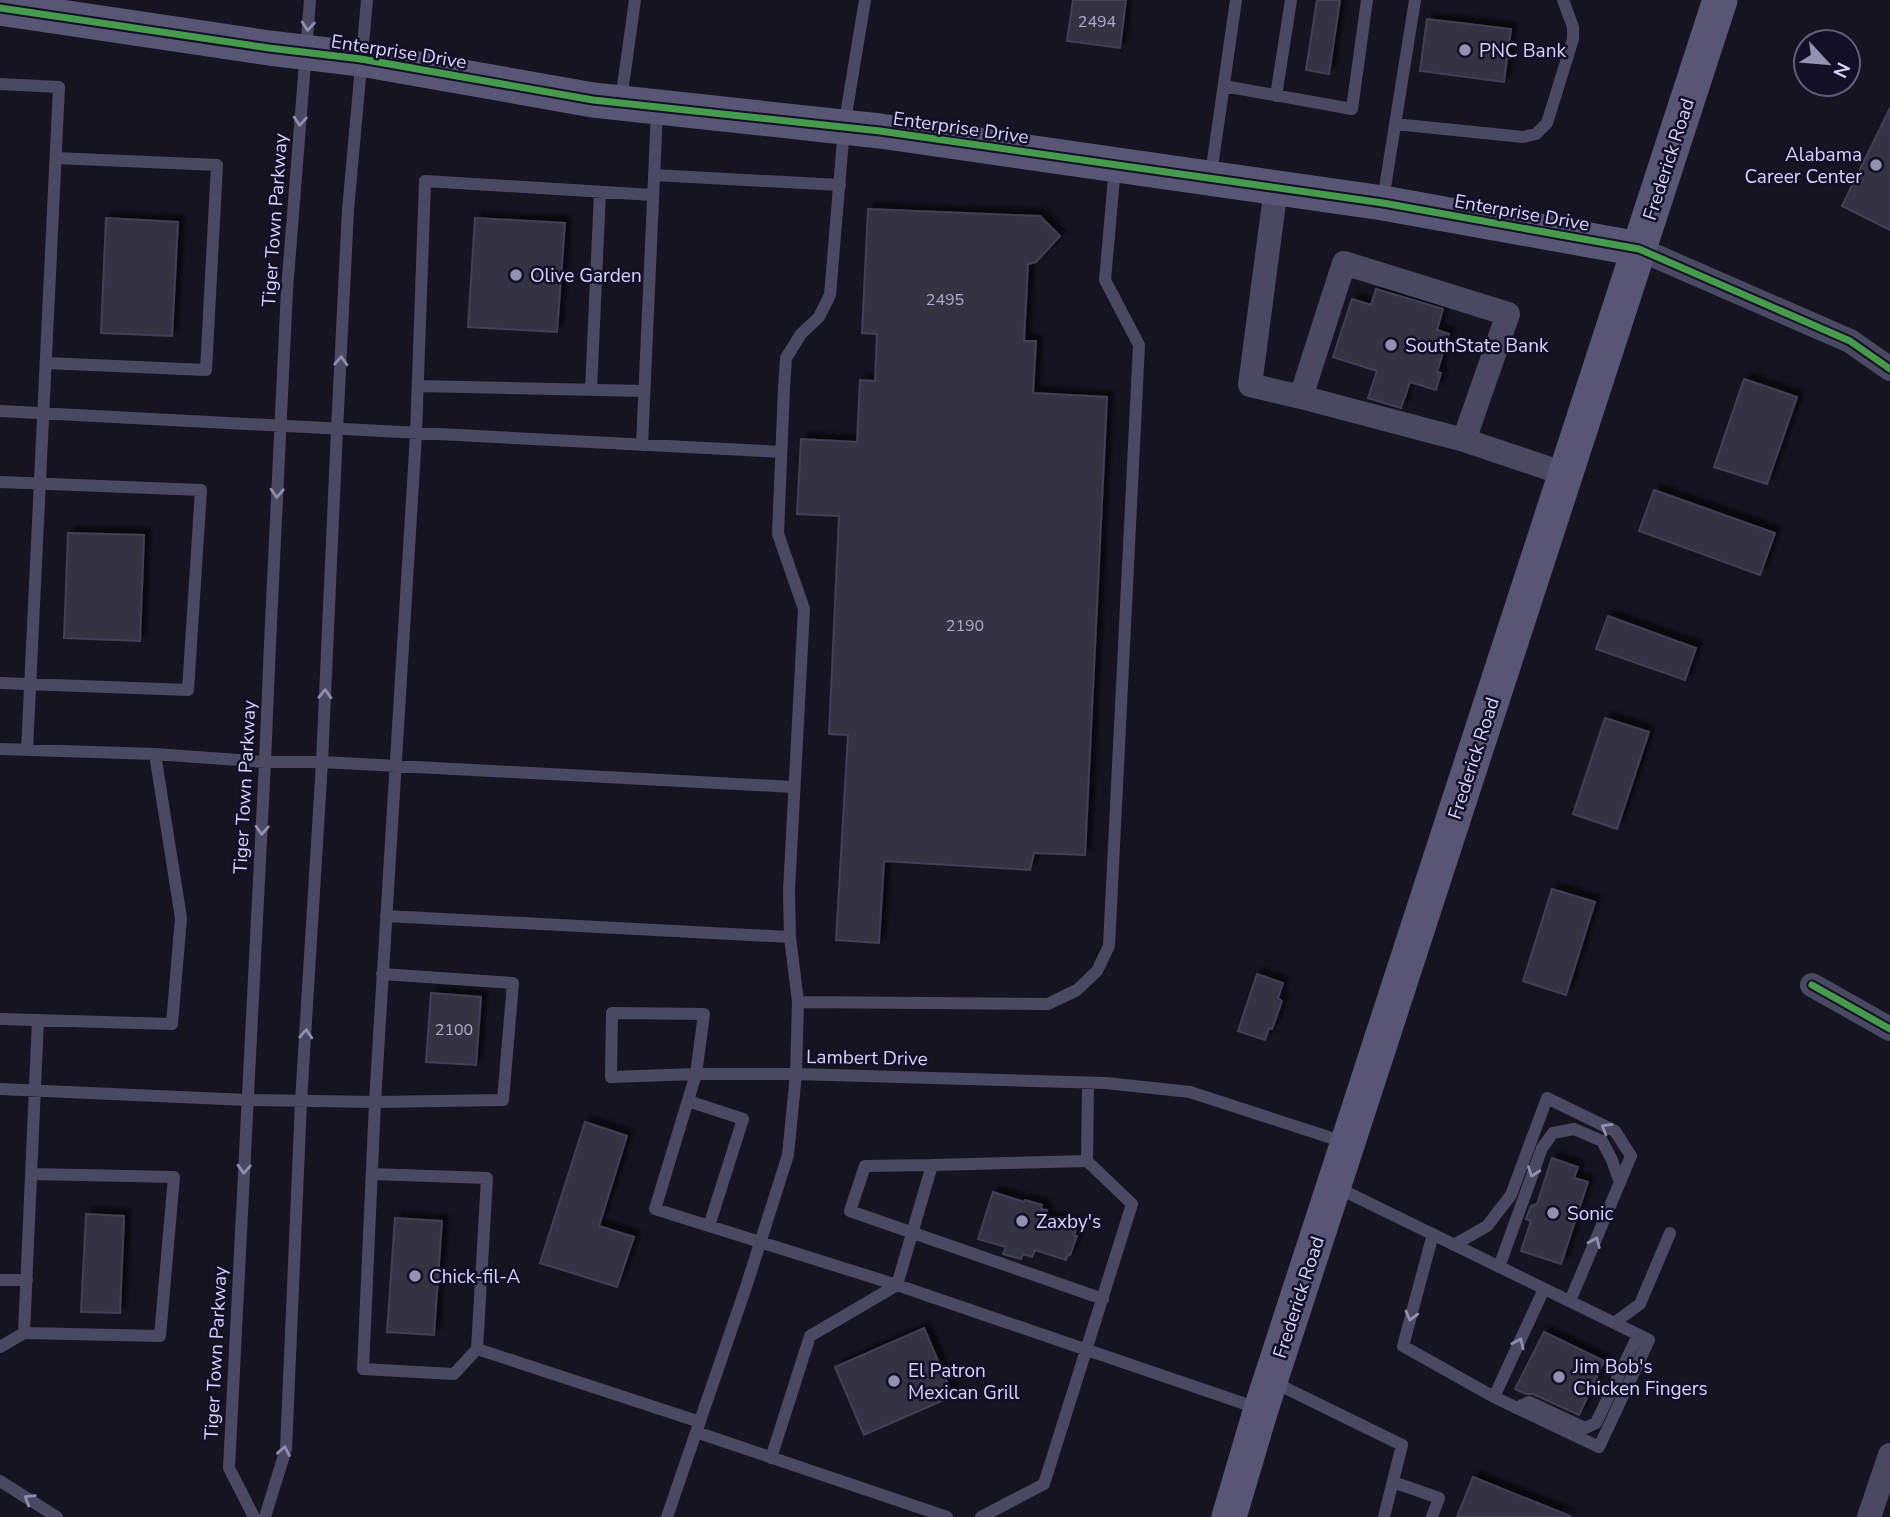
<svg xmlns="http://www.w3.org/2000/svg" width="1890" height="1517" viewBox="0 0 1890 1517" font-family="'Nunito Sans',sans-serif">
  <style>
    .building { fill: #343243; stroke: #433f54; stroke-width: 2; filter: url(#shadow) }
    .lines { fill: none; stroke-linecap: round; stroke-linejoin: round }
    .lane { stroke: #4a4962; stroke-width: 12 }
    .street { stroke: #4a4962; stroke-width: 24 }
    .secondary { stroke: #575674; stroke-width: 35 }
    .cycleway-casing { stroke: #130f26; stroke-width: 11 }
    .cycleway { stroke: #469c4c; stroke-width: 7 }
    .oneway { stroke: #928eb0 }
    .poi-dot { fill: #9591b1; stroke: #130f26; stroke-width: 2.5 }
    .labels { text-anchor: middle; stroke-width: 5; stroke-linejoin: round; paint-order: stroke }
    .number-label { font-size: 16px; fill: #b0acd0 }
    .poi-label { font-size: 19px; fill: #d9d4ff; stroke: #130f26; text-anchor: start }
    .street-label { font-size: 19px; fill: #d9d4ff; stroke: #130f26 }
  </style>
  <defs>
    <filter id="shadow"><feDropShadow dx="6" dy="-6" stdDeviation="2" flood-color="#0009"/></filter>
  </defs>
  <rect width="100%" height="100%" fill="#161421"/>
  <!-- building -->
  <path class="building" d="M1073 0H1126L1120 48 1067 41Z
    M1317 0H1340L1329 74 1306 70Z
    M1427 19 1511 29 1504 82 1420 71Z
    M1890 108V230L1842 206Z
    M868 209 1040 216 1060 236 1036 262 1028 264 1024 341H1036L1033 393 1107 397 1085 855 1034 853 1030 870 884 861 879 943 836 940 848 735 829 734 839 516 797 514 801 439 857 442 860 380 875 381 877 334 862 333Z
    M106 218 178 222 172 336 101 333Z
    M475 218 565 223 557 332 468 327Z
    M1376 289 1443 309 1437 330 1449 334 1437 372 1441 373 1436 390 1410 382 1401 408 1368 398 1377 371 1333 357 1352 299 1371 305Z
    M1744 379 1797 397 1767 484 1714 467Z
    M1654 490 1775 533 1760 575 1639 531Z
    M68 533 144 535 140 641 64 638Z
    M1608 616 1696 648 1685 680 1596 649Z
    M1605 718 1649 732 1617 829 1573 814Z
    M1552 889 1595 902 1566 995 1523 981Z
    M1257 974 1283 983 1278 998 1282 1001 1272 1029 1269 1028 1265 1040 1238 1031Z
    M431 993 481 997 476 1065 426 1062Z
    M585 1122 627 1136 599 1226 634 1237 617 1287 540 1263Z
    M1552 1158 1578 1167 1574 1178 1588 1182 1561 1264 1521 1251 1531 1221 1526 1219 1531 1206 1537 1204Z
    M993 1192 1024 1202 1025 1200 1042 1205 1041 1209 1047 1210 1045 1216 1077 1226 1074 1236H1077L1070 1255 1068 1254 1066 1260 1035 1250 1032 1257 1023 1254 1021 1259 1003 1254 1006 1247 978 1239Z
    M86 1214 124 1216 120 1313 81 1312Z
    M395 1218 442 1221 434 1335 387 1332Z
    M924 1328 953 1396 864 1435 835 1367Z
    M1544 1332 1604 1361 1579 1415 1533 1394H1526L1515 1389Z
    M1473 1477 1570 1516V1517H1457Z"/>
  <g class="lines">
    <!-- lane -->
    <path class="lane" d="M0 84 59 87 27 750
      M1224 86 1352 109 1367 0
      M1276 96 1291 0
      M621 100 635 0
      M1395 124 1523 137 1536 134 1547 123 1573 39V27L1563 0
      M1211 174 1236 0
      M654 175 840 185
      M1383 200 1415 0
      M46 363 206 370 217 165 56 158
      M418 386 644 391
      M591 390 600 192
      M0 411 781 452
      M642 445 657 111
      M0 482 201 490 188 690 0 683
      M0 749 155 754 265 762H322L794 787
      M386 916 790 937
      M798 1002 1048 1004 1077 990 1097 971 1109 946 1139 345 1105 280 1115 167
      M612 1013 704 1014 696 1074 611 1077Z
      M0 1019 172 1024 181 918 155 754
      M0 1089 247 1100 375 1102 416 434 425 181 653 195
      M688 1101 743 1119 709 1226
      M1087 1161 1088 1083
      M932 1165 865 1166 850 1211 1103 1299
      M32 1174 174 1177 160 1336 24 1333 38 1020
      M372 1174 487 1178 477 1349 454 1374 363 1369 375 1102 503 1100 513 983 382 974
      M1334 1186 1649 1340 1599 1447 1494 1397 1403 1346 1433 1234
      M1454 1245 1487 1226 1511 1195 1547 1098 1615 1131 1631 1156 1570 1301
      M1499 1267 1542 1148 1553 1133 1574 1129 1602 1141 1612 1160 1620 1183
      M0 1280H27
      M1614 1323 1640 1304 1670 1233
      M0 1347 24 1333
      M477 1349 700 1422
      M1271 1381 1402 1445 1384 1517
      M1494 1397 1544 1289
      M1516 1408 1529 1402 1585 1428 1596 1423 1638 1335
      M696 1432 947 1517
      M771 1458 810 1336 897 1285 1260 1409
      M0 1481 57 1517
      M1393 1482 1439 1498 1432 1517
      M254 1517 229 1468 265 762 270 644 287 290 310 0
      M265 1517 286 1449 301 1102 322 762 337 430 348 210 367 0
      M667 1517 746 1287 788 1155 796 1074 798 1002 790 937 789 891 804 609 778 534 784 387 786 358 801 334 819 317 830 295 844 127 865 0
      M981 1517 1044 1484 1132 1204 1087 1161 932 1165 897 1285 655 1209 696 1074H796L1106 1083 1190 1092 1344 1142"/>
    <!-- street -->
    <path class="street" d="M1276 188 1250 385 1301 397
      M1639 249 1850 341 1890 369
      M1464 440 1301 397 1344 263 1508 314 1464 440 1565 474
      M1812 985 1890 1029
      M1869 1517 1890 1455"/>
    <!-- secondary -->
    <path class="secondary" d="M0 8 269 48 361 59 593 100 880 131 1383 203 1639 249
      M1229 1517 1261 1409 1720 0"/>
    <defs>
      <path id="cycleway" d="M0 8 269 48 361 59 593 100 880 131 1383 203 1639 249 1850 341 1890 369
        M1812 985 1890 1029"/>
    </defs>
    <!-- cycleway casing -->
    <use href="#cycleway" class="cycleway-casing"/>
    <!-- cycleway -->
    <use href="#cycleway" class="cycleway"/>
  </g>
  <!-- one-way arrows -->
  <defs><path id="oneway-chevron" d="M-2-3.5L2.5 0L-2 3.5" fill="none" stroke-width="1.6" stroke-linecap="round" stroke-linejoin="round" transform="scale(1.75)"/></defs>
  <g class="oneway">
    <use href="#oneway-chevron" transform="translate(308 26) rotate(95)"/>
    <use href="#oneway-chevron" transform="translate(300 121) rotate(94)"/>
    <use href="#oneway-chevron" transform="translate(341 361) rotate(-87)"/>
    <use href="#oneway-chevron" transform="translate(277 493) rotate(93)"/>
    <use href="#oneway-chevron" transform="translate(325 694) rotate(-88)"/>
    <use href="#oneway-chevron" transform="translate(262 830) rotate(93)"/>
    <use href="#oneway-chevron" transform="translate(306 1034) rotate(-86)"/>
    <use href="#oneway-chevron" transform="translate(1606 1128) rotate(-150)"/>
    <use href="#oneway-chevron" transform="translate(244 1169) rotate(93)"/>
    <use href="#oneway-chevron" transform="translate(1533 1172) rotate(110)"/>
    <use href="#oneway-chevron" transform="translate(1595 1242) rotate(-67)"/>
    <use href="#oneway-chevron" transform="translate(1411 1316) rotate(105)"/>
    <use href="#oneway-chevron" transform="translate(1519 1343) rotate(-65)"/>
    <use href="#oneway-chevron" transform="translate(284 1451) rotate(-79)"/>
    <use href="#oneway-chevron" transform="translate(29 1499) rotate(-148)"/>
  </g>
  <!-- markers -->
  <g class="poi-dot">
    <circle cx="1465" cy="50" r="7"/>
    <circle cx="1876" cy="165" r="7"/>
    <circle cx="516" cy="275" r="7"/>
    <circle cx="1391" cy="345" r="7"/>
    <circle cx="1553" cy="1213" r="7"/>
    <circle cx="1022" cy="1221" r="7"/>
    <circle cx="415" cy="1276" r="7"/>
    <circle cx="1559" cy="1377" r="7"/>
    <circle cx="894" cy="1381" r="7"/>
  </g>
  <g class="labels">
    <!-- number labels -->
    <g class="number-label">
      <text x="1097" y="27">2494</text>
      <text x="945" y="305">2495</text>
      <text x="965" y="631">2190</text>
      <text x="454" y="1035">2100</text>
    </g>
    <!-- poi labels -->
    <g class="poi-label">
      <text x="1479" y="57">PNC Bank</text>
      <text x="1862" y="161" text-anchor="end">Alabama<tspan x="1862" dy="22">Career Center</tspan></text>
      <text x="530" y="282">Olive Garden</text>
      <text x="1405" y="352">SouthState Bank</text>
      <text x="1567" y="1220">Sonic</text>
      <text x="1036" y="1228">Zaxby's</text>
      <text x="429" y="1283">Chick-fil-A</text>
      <text x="1573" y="1373">Jim Bob's<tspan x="1573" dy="22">Chicken Fingers</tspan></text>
      <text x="908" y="1377">El Patron<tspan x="908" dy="22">Mexican Grill</tspan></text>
    </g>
    <!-- street labels -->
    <g class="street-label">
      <text transform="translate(399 51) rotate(9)" y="7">Enterprise Drive</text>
      <text transform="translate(961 127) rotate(8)" y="7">Enterprise Drive</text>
      <text transform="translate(1668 159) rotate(-72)" y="7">Frederick Road</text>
      <text transform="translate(1522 212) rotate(10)" y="7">Enterprise Drive</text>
      <text transform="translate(274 220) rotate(-86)" y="7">Tiger Town Parkway</text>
      <text transform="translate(1473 758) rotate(-72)" y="7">Frederick Road</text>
      <text transform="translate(244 787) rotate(-87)" y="7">Tiger Town Parkway</text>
      <text transform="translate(867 1057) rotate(1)" y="7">Lambert Drive</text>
      <text transform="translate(1298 1297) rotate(-72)" y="7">Frederick Road</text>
      <text transform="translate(215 1353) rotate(-87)" y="7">Tiger Town Parkway</text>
    </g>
  </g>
  <!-- north arrow -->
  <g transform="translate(1827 63) rotate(116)"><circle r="33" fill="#130f26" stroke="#625e7d" stroke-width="2"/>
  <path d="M0-5L12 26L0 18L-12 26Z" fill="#9591b1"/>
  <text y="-10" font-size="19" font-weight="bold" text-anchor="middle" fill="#d9d4ff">N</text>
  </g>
</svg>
